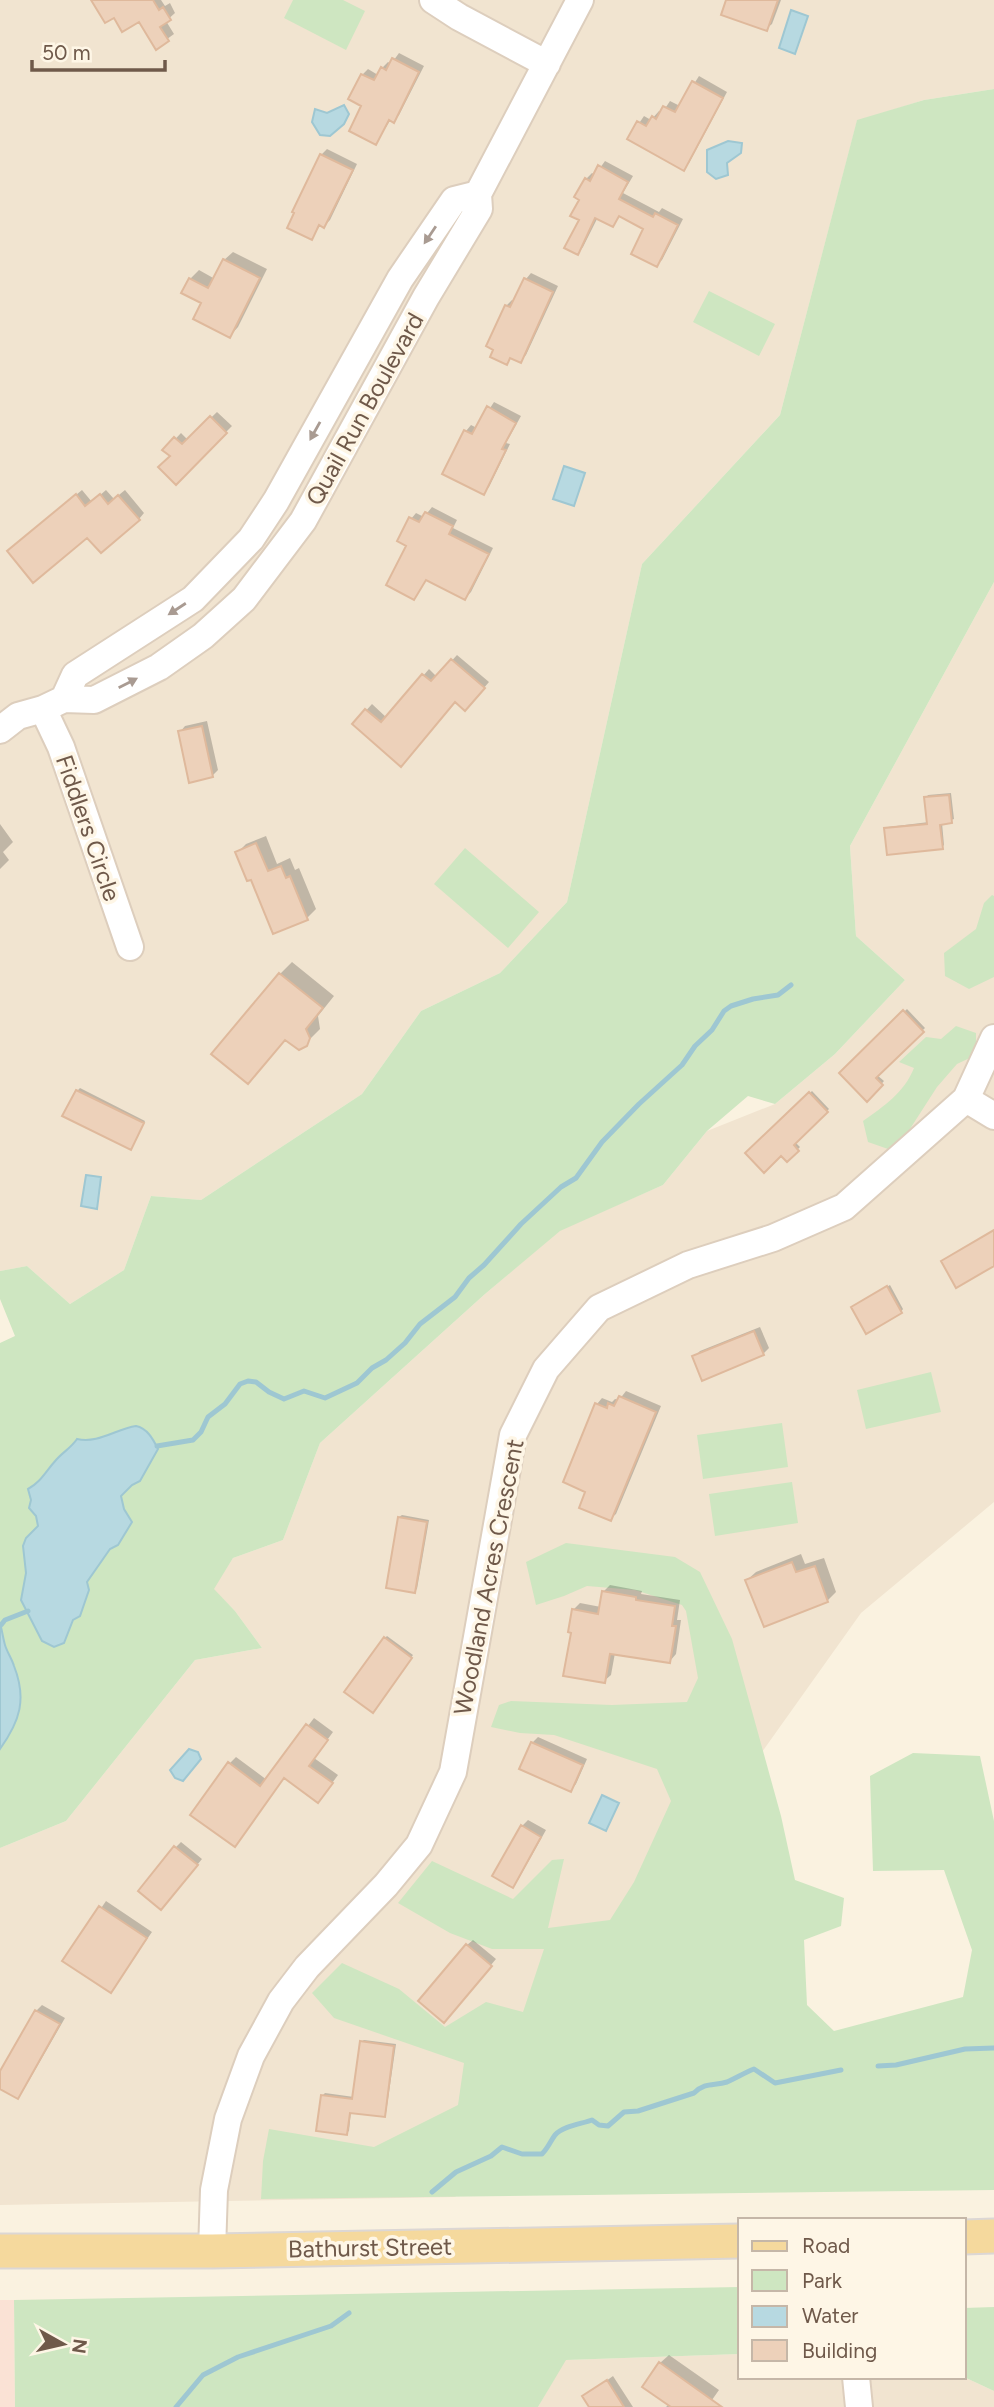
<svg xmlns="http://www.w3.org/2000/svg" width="994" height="2407" viewBox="0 0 994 2407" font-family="Figtree,sans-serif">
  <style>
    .residential { fill: #f1e4d0 }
    .commercial { fill: #fae2d5 }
    .green { fill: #cee6c1 }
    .water { fill: #b7d9e1; stroke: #9ec7d2; stroke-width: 2 }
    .shadow { fill: #0003 }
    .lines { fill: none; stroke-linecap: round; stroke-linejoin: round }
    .stream { stroke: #9ec7d2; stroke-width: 5 }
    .building { fill: #edd1ba; stroke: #dfb99c; stroke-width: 2 }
    .minor-casing { stroke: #ddcebd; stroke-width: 30 }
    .major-casing { stroke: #dcd7d4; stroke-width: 37 }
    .minor { stroke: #fff; stroke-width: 26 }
    .major { stroke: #f5d99d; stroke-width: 33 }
    .oneway { fill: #a99b92 }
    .labels { text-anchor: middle; stroke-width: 7; stroke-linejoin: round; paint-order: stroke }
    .street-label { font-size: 24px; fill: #6f594a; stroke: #fef6e6 }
  </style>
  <rect width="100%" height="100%" fill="#faf2e0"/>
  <!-- residential -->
  <path class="residential" d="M0 0H994V89L924 100 857 121 780 415 642 564 567 902 500 973 421 1011 362 1094 201 1200 151 1196 124 1270 70 1304 27 1266 0 1271Z
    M994 582V1502L861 1613 671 1880 455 2197 0 2205V1848L66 1821 195 1660 262 1648 235 1611 213 1589 233 1558 283 1540 320 1443 485 1294 560 1230 663 1185 707 1131 775 1104 835 1054 905 980 856 936 850 846Z
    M740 2354V2377H964L994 2391V2407H538L565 2360Z"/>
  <!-- commercial -->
  <path class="commercial" d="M0 2300H14L15 2407H0Z"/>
  <!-- green -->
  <path class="green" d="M293 0H343L365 11 346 50 284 18Z
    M994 89V582L850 846 856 936 905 980 835 1054 775 1104 748 1096 707 1131 663 1185 560 1231 485 1294 320 1443 283 1540 233 1558 214 1589 235 1611 262 1648 195 1660 66 1821 0 1848V1343L15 1336 0 1299V1271L27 1266 70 1304 124 1270 151 1196 201 1200 362 1094 421 1011 500 973 567 902 642 564 780 415 857 120 924 100Z
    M709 291 775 324 759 356 693 322Z
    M465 848 539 912 508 948 434 884Z
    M992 895 994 896V977L969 989 945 976 944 953 976 929 984 903Z
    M956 1026 976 1033V1055L957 1064 937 1087 908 1132 888 1149 868 1142 863 1121C884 1106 904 1093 914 1068L899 1062 926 1037 941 1039Z
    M931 1372 941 1412 866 1429 857 1390Z
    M782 1423 788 1467 703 1479 697 1435Z
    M792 1482 798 1523 715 1536 709 1494Z
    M566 1543 675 1557 700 1572 732 1639 781 1816 795 1880 844 1898 841 1926 804 1940 807 2005 834 2031 963 1997 972 1950 944 1870 873 1871 870 1776 913 1753 980 1756 994 1821V2190L261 2199 263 2161 269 2129 374 2147 458 2105 464 2063 334 2018 312 1993 342 1963 399 1989 445 2027 486 2002 523 2012 544 1949H492L450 1933 398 1903 432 1861 513 1899 552 1860 564 1859 548 1928 610 1920 634 1882 671 1801 657 1769 554 1735 520 1733 491 1727 499 1705 511 1701 612 1705 687 1702 698 1678 686 1611 682 1605 635 1590 587 1586 564 1596 536 1605 526 1562Z
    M740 2287V2354L566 2360 538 2407H15L14 2300Z
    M994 2307V2391L964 2377V2308Z"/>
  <!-- water -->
  <path class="water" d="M791 10 808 16 795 54 779 48Z
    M344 105 349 114 344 124 330 136 320 135 312 122 315 109 327 113Z
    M728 141 742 143 741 153 727 163 728 175 716 179 707 172V150Z
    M564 466 585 473 574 506 553 499Z
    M86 1175 101 1177 97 1209 81 1206Z
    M136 1426C147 1428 153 1439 158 1449L140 1481 132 1485 121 1496 124 1509 132 1522 118 1545 110 1549 87 1582 89 1590 80 1616 73 1620 64 1643 54 1647 42 1641 21 1600 26 1573 23 1546 26 1538 38 1526 36 1516 29 1508 31 1500 28 1489C41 1482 46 1471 56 1460 63 1452 71 1448 77 1439 98 1444 116 1429 136 1426Z
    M0 1623C2 1630 3 1638 5 1645 7 1652 12 1659 14 1666 27 1699 20 1721 0 1749Z
    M189 1749 198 1752 201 1759 183 1781 175 1778 170 1770Z
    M602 1795 619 1803 606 1831 589 1823Z"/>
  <!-- shadow -->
  <path class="shadow" d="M97 0H161L165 6 170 3 175 13 166 21 174 34 156 47 139 20 115 15Z
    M728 0H781L772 24 766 29Z
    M399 53 424 66 399 115 393 121 391 119 376 143 364 105 362 75 368 69 378 75 382 68 388 62 391 64Z
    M699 76 727 92 689 163 684 168 629 138 644 116 651 120 659 111 662 113 670 101 680 106Z
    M327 149 357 164 330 220 324 226 321 224 312 238 294 211 321 155Z
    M605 161 633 176 623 193 659 212 662 208 683 219 662 260 656 265 646 228 621 215 613 225 598 217 583 247 578 253 582 199 586 179 592 173 595 175Z
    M233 252 267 269 238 327 230 336 190 279 199 270 215 279 224 260Z
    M531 273 558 286 526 355 520 361 512 357 506 363 496 349 506 306 512 300 515 301 526 279Z
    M494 402 521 416 506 443 510 444 489 487 483 493 445 473 466 431 471 425 477 428Z
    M217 412 232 426 176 482 172 456 165 450 181 433 188 440Z
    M82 490 92 502 106 490 114 499 125 490 144 513 139 519 88 535 14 546Z
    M432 507 457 520 453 528 493 548 471 592 465 598 428 578 414 598 409 545 411 519 416 513 424 517Z
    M457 655 489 682 471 703 455 700 401 765 354 724 372 704 387 718 429 669 437 677Z
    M207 721 218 770 212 776 180 732 185 726Z
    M951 793 954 819 942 823 944 845 942 847 886 829 888 827 929 822 926 798 928 795Z
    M0 824 13 842 3 852 9 860 0 869Z
    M266 836 277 864 290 858 295 870 299 868 316 909 307 918 251 877 237 853 246 844Z
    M292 962 334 996 318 1016 320 1029 307 1042 286 1038 248 1082 280 974Z
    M907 1009 925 1028 877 1075 884 1081 867 1100 842 1073Z
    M80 1088 145 1121 133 1146 77 1091Z
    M812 1091 829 1109 795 1142 800 1147 787 1160 781 1153H748Z
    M890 1285 903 1309 901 1312 853 1307Z
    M760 1327 769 1348 763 1354 694 1357 700 1351Z
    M626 1391 661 1406 616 1514 610 1519 588 1491 597 1404 602 1398 612 1402 615 1399 619 1400Z
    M402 1515 429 1520 417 1589 414 1591 399 1517Z
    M801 1554 805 1564 824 1558 836 1592 827 1601 747 1580 756 1572Z
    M610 1585 642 1591 641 1594 680 1600 677 1620H681L676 1654 670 1661 615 1653 611 1675 604 1681 573 1631V1610L580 1603 601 1607 603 1592Z
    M387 1636 413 1655 375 1708 385 1638Z
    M314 1718 333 1732 314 1758 338 1775 324 1794 285 1777 241 1838 229 1764 236 1757 267 1780Z
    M538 1737 587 1759 576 1784 571 1790 532 1743Z
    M528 1820 546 1830 518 1880 513 1886 522 1826Z
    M181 1842 202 1859 167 1902 176 1847Z
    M106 1901 152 1932 111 1991 65 1961Z
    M473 1940 496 1959 449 2015 467 1945Z
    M42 2005 65 2018 23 2091 17 2097 0 2087V2075L36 2011Z
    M364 2040 396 2044 386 2113 384 2115 351 2111 349 2131 346 2133 323 2095 325 2093 354 2097 361 2042Z
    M669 2355 719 2390 707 2407H666L669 2404 660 2363Z
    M613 2376 633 2407H591L584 2397Z"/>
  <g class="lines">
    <!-- stream -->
    <path class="stream" d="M157 1446 193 1440 201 1432 208 1417 225 1404 240 1384 248 1381 256 1382 269 1392 284 1399 304 1391 325 1398 357 1383 372 1368 386 1360 405 1343 420 1324 455 1297 469 1278 484 1265 521 1224 561 1187 576 1178 602 1142 639 1104 682 1065 695 1046 712 1030 724 1011 731 1006 753 999 778 995 791 985
      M1 1625 5 1620 28 1611
      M878 2066 896 2065 965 2049 994 2048
      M432 2192 456 2172 491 2156 502 2147 522 2154H542C548 2148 550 2142 555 2135 563 2126 581 2124 592 2120L599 2125 608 2126 624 2112 638 2111 694 2093C705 2082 714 2086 727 2082 736 2078 744 2073 754 2069L775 2083 841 2070
      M176 2407 203 2375 238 2357 331 2326 349 2313"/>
  </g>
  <!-- building -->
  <path class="building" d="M91 0H153L159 10 163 7 171 20 160 27 169 41 156 50 139 22 122 32 114 18 105 23Z
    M726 0H778L767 31 721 15Z
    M392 58 419 72 394 123 389 120 376 145 349 131 361 106 348 99 361 74 374 80 381 67 386 70Z
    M692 81 723 98 684 171 627 139 637 121 646 126 652 116 656 119 663 106 675 112Z
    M320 154 353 170 324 228 319 225 312 240 287 228 294 213 292 212Z
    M598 165 628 182 619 199 653 217 655 213 678 225 657 267 631 254 643 229 619 216 613 227 595 218 578 255 564 248 579 220 570 216 579 200 574 197 585 178 590 181Z
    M223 259 260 278 230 338 193 319 201 303 181 293 189 278 208 288Z
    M524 278 553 292 521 363 510 358 507 365 490 357 493 350 486 346 505 305 510 307Z
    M487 406 516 423 502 449 506 450 484 495 442 474 464 430 472 434Z
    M210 416 227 433 176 485 158 467 170 456 162 450 174 437 182 444Z
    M76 494 85 506 100 494 108 504 118 495 140 520 101 553 87 538 33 583 7 551Z
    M425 512 453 526 449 534 489 554 465 600 426 580 414 600 386 585 406 546 397 541 409 517 419 522Z
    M451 659 485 688 465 711 455 702 401 767 352 724 365 709 381 722 422 674 431 681Z
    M202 726 213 777 189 783 178 731Z
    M949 795 952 823 940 825 943 849 887 855 884 828 927 824 924 797Z
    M256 843 268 871 281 866 286 878 290 876 308 920 273 934 251 880 247 881 235 852Z
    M279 973 323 1008 306 1029 310 1038 307 1046 299 1050 285 1040 248 1084 211 1054Z
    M903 1010 924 1032 876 1078 883 1085 867 1102 839 1073Z
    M76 1090 144 1123 131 1150 62 1116Z
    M809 1092 828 1112 794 1145 799 1151 787 1162 781 1156 764 1173 745 1153Z
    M994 1230V1266L956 1288 941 1261Z
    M887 1286 902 1313 866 1334 851 1307Z
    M754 1331 764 1355 702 1381 692 1356Z
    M619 1396 656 1412 611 1521 579 1508 585 1492 563 1482 595 1403 607 1408 608 1403 614 1406Z
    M398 1517 427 1522 415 1593 386 1588Z
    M792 1562 796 1572 815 1566 828 1602 764 1627 745 1580Z
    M602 1591 636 1597V1600L675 1606 672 1626H676L670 1663 610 1654 605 1683 563 1676 571 1633 568 1632 572 1609 598 1614Z
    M384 1637 412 1658 373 1713 344 1692Z
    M306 1724 328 1740 309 1766 333 1783 318 1803 284 1778 235 1847 190 1815 228 1762 260 1786Z
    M531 1742 583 1765 571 1792 519 1769Z
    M521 1825 541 1837 513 1888 492 1876Z
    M174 1846 198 1865 161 1910 138 1891Z
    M99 1906 147 1938 111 1993 62 1961Z
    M466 1944 492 1966 444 2023 418 2001Z
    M35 2010 60 2024 18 2099 0 2089V2071Z
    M360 2041 394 2046 385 2117 350 2113 347 2135 316 2131 321 2095 352 2099Z
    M659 2362 684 2380 722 2407H671L642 2387Z
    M607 2380 624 2407H589L582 2396Z"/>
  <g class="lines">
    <defs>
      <path id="minor" d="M433 0 459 17 547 64
        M64 699 75 675 193 599 251 539 276 501 400 279 454 200 478 194
        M43 709 61 747 130 947
        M0 730 18 716 43 709 64 699 94 700 159 667 203 636 244 599 303 521 426 297 479 209 478 194 580 0
        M966 1099 994 1116
        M212 2251 214 2190 228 2119 251 2056 281 2001 307 1967 386 1885 419 1845 453 1772 513 1435 546 1369 599 1308 688 1265 773 1238 844 1207 966 1099 994 1038
        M856 2377 859 2407"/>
      <path id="major" d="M964 2237 994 2236
        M0 2251H212L740 2241"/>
    </defs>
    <!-- minor casing -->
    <use href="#minor" class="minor-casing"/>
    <!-- major casing -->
    <use href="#major" class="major-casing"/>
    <!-- minor -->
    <use href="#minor" class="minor"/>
    <!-- major -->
    <use href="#major" class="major"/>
  </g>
  <!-- one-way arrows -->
  <defs><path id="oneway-solid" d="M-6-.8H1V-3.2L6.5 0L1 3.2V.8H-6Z" transform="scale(1.75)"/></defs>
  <g class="oneway">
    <use href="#oneway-solid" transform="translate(430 235) rotate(124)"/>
    <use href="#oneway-solid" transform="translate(315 431) rotate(119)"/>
    <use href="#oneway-solid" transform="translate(177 609) rotate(147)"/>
    <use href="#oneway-solid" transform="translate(128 683) rotate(-27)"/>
  </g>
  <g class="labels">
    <!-- street labels -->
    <g class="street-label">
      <text transform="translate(365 409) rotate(-61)" y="8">Quail Run Boulevard</text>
      <text transform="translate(88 828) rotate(71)" y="8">Fiddlers Circle</text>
      <text transform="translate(489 1577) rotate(-79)" y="8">Woodland Acres Crescent</text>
      <text transform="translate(370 2248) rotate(-1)" y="8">Bathurst Street</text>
    </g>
  </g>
  <!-- legend -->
  <rect x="738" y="2218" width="228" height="161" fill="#fef6e6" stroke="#c5b7a8" stroke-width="2"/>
  <rect x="752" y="2241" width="35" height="10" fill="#f5d99d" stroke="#c5b7a8" stroke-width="2"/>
  <text x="802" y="2253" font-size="21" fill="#6f594a">Road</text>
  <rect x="752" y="2270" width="35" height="21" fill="#cee6c1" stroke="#c5b7a8" stroke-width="2"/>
  <text x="802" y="2288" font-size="21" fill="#6f594a">Park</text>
  <rect x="752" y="2306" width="35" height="21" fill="#b7d9e1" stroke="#c5b7a8" stroke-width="2"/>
  <text x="802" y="2323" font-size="21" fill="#6f594a">Water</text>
  <rect x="752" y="2340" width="35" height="21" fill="#edd1ba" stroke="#c5b7a8" stroke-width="2"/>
  <text x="802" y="2358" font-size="21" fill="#6f594a">Building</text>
  <!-- north arrow -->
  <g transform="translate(63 2344) rotate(98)" stroke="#fef6e6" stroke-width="5" paint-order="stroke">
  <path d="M0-5L12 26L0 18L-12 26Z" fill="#6f594a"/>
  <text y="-10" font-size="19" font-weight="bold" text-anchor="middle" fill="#6f594a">N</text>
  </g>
  <!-- scale -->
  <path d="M32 60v10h133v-10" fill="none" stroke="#6f594a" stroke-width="3.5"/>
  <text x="42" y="60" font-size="21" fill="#6f594a" stroke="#fef6e6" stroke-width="5" paint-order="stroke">50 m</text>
</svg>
